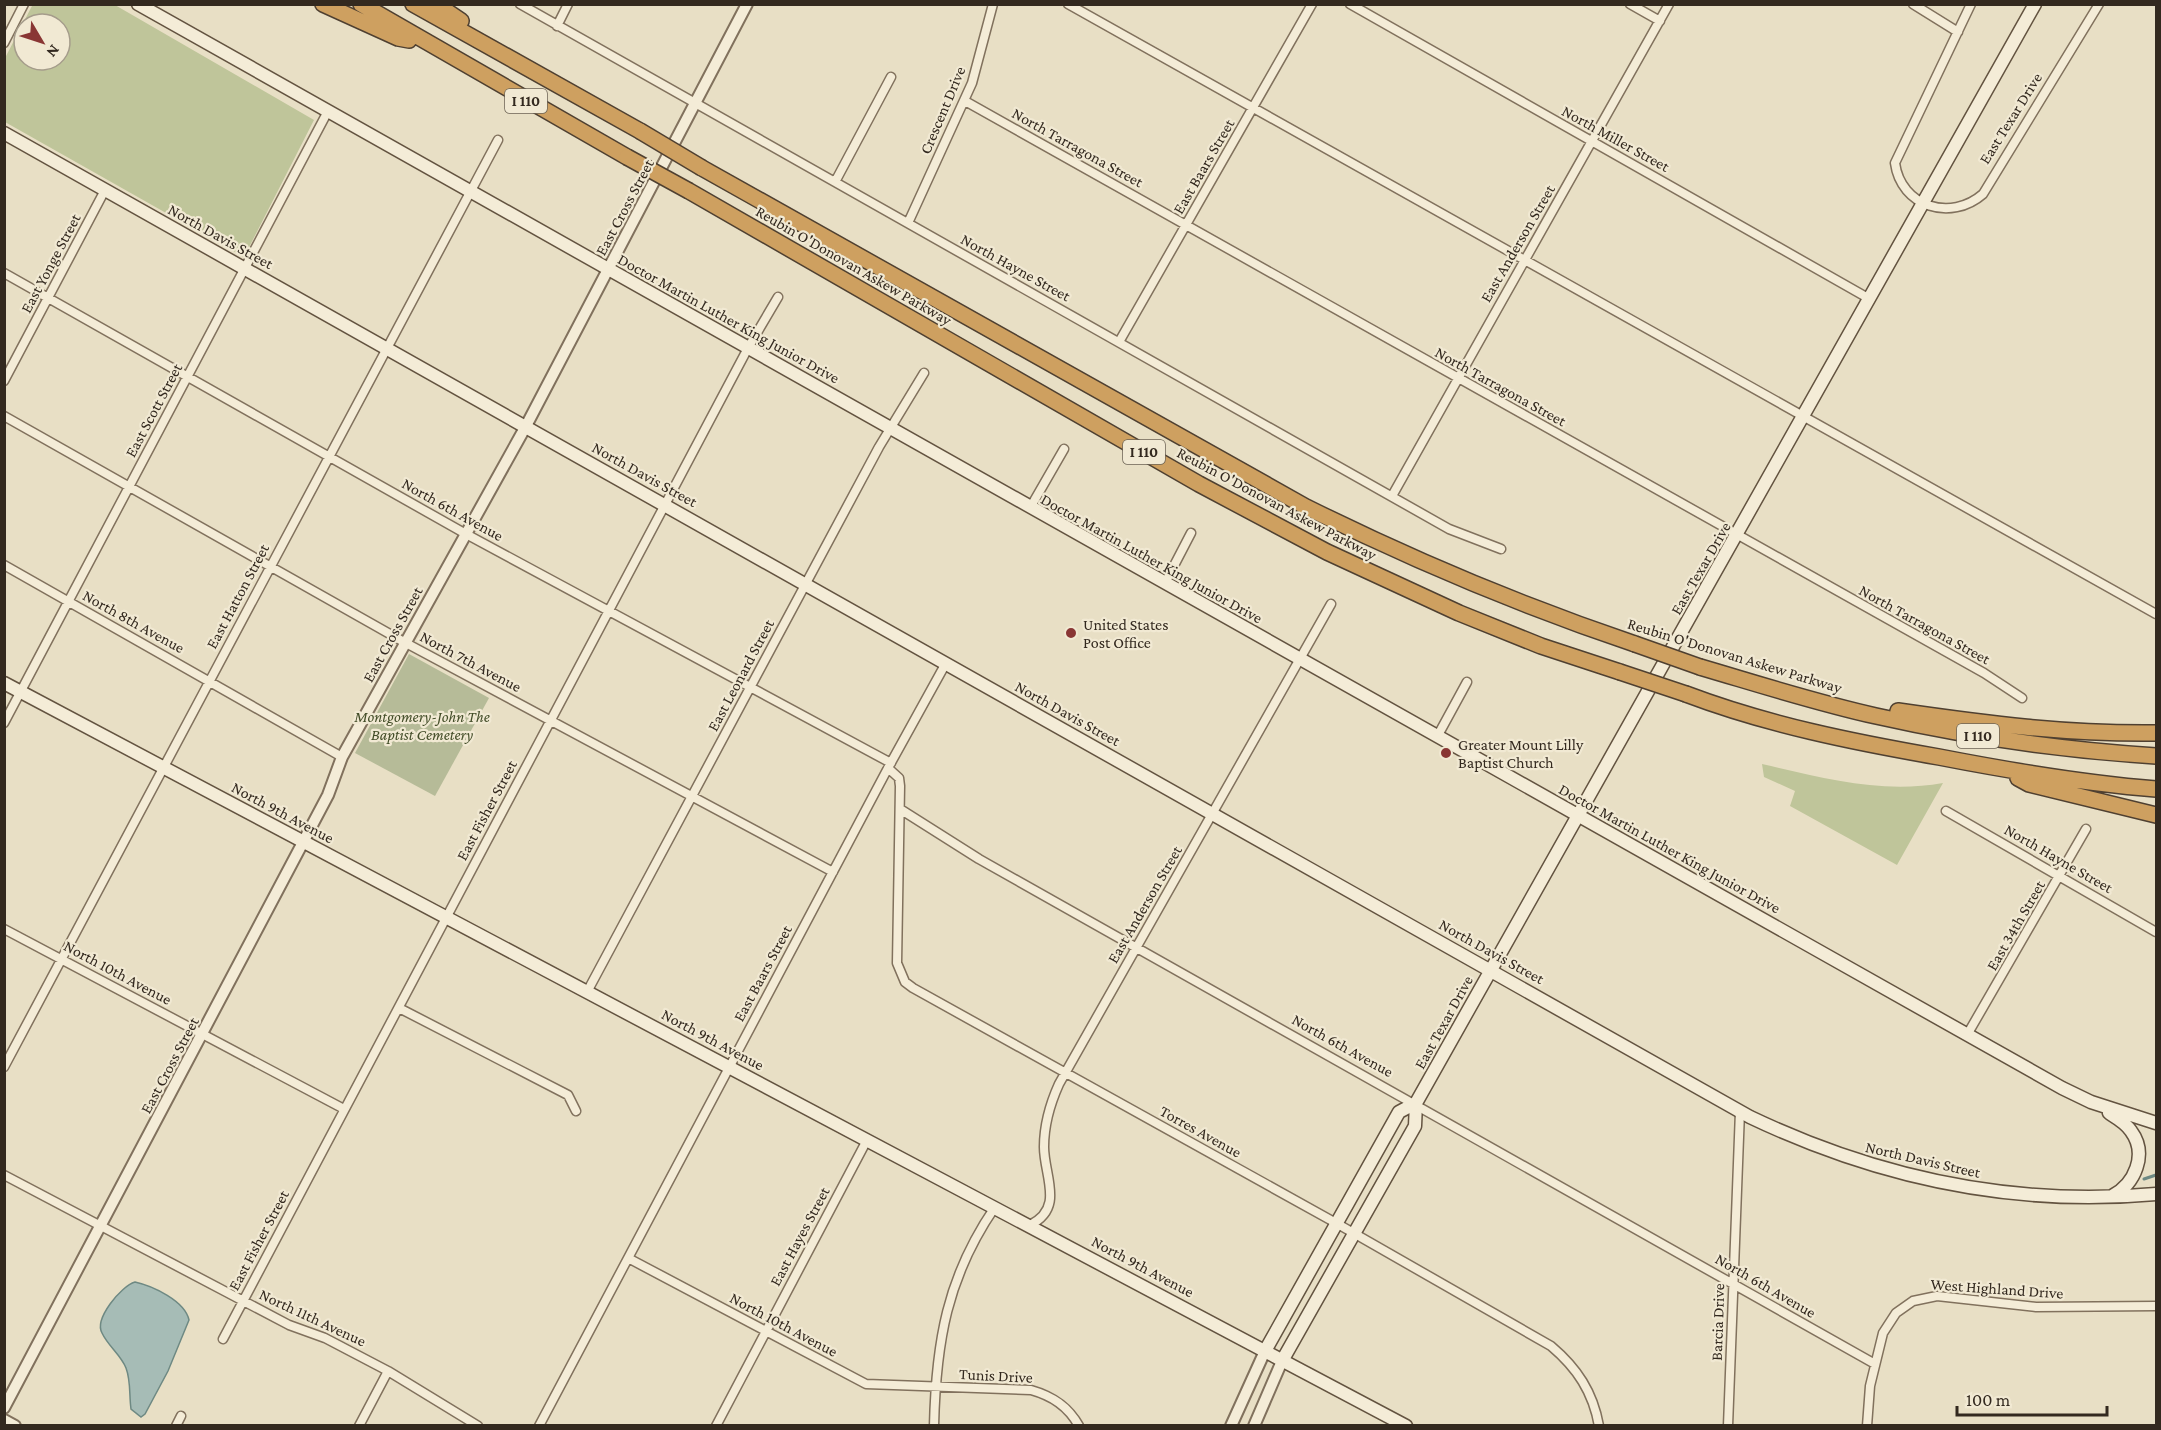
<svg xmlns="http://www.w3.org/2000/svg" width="2161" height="1430" viewBox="0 0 2161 1430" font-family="'Crimson Pro',serif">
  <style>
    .green { fill: #bfc59a; fill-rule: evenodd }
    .cemetery { fill: #b6bb98 }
    .water { fill: #a6bcb6; stroke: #6e8983; stroke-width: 1.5 }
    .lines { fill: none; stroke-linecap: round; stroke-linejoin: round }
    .stream { stroke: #6e8983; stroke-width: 3 }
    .minor-casing { stroke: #81715d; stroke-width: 11 }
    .tertiary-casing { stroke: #81715d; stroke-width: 14 }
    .secondary-casing { stroke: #635340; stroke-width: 15 }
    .motorway-casing { stroke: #4f4031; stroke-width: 18 }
    .minor { stroke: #f4ecd7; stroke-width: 8 }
    .tertiary { stroke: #f4ecd7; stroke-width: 10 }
    .secondary { stroke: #f4ecd7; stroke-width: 12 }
    .motorway { stroke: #cea060; stroke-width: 15 }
    .motorway-bridge-casing { stroke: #4f4031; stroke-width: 18; stroke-linecap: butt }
    .motorway-bridge { stroke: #cea060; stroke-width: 15 }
    .poi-dot { fill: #893634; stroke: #f1e9d3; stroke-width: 2 }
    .labels { text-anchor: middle; stroke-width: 4.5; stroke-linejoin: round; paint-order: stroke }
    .shield { fill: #f1e9d3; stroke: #6c6355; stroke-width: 1.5 }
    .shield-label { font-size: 15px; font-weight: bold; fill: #33291f }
    .street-label { font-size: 16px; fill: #33291f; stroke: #f1e9d3 }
    .poi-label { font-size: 16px; fill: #33291f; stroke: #f1e9d3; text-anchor: start }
    .park-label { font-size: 16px; font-style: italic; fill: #434d28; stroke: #f1e9d3 }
  </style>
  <rect width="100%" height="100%" fill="#e8dfc5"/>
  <!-- green -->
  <path class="green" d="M33 4 115 5 314 120 244 257 5 122V58ZM24 24H60V60H24Z
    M1762 764C1823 778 1881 794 1943 783L1897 865 1790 806 1795 791 1764 777Z"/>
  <!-- cemetery -->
  <path class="cemetery" d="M409 654 489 698 435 796 355 753Z"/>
  <!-- water -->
  <path class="water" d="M135 1282C153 1286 185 1301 189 1320L168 1371 145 1414 141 1417 131 1409C129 1395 131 1381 126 1368 121 1355 108 1346 102 1333 94 1319 121 1286 135 1282Z"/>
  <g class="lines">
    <!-- stream -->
    <path class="stream" d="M2144 1179 2156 1175"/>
    <defs>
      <path id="minor" d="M520 4 1449 529 1501 549
        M1068 4 2156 614
        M1350 4 1868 298
        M1630 4 1660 21
        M1913 4 1958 32
        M1971 4 1895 163C1901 207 1951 222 1983 194L2099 4
        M557 26 568 4
        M4 43 24 4
        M965 101 1984 673 2022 698
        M835 182 891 77
        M908 223 972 83 993 4
        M4 273 466 534 891 763
        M1119 342 1312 4
        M4 381 105 190
        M4 416 404 642 833 872
        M1392 496 1669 4
        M1030 508 1064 449
        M4 565 342 757
        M1165 583 1191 533
        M4 723 328 111
        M1437 737 1467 682
        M888 768 899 778 900 786 897 963 905 982 913 988 1336 1223 1551 1346C1577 1368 1593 1392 1599 1426
        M900 809 979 859 1875 1364
        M1946 811 2156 932
        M4 929 344 1109
        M587 992 879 447 924 373
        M399 1008 568 1095 576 1111
        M1967 1035 2086 829
        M4 1067 498 140
        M4 1175 289 1325 325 1338 388 1371 478 1426
        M1030 1225C1065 1208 1044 1176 1044 1147 1044 1124 1050 1104 1059 1084L1331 604
        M628 1258 866 1384 1031 1390C1052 1396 1068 1406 1079 1426
        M223 1339 748 348 778 297
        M176 1426 181 1416
        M359 1426 388 1371
        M539 1426 888 768 946 663
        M716 1426 867 1140
        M934 1426C936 1342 947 1277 995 1207
        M1728 1426 1740 1111
        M1867 1426 1870 1386 1883 1333 1896 1313 1913 1301 1937 1296 2036 1307 2156 1306"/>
      <path id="tertiary" d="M4 1408 328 795 342 757 526 426 747 4
        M4 1420 15 1426
        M1231 1426 1265 1351
        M1254 1426 1282 1361"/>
      <path id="secondary" d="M138 4 2062 1088 2091 1102 2156 1123
        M4 133 1750 1117C1878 1178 2014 1207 2156 1194
        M4 683 1406 1426
        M2109 1113C2117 1118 2126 1123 2131 1131 2148 1154 2135 1184 2112 1196
        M1265 1351 1399 1112 1416 1103
        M1282 1361 1415 1126 1416 1103 2035 4"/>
      <path id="motorway" d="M323 4 398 38 409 40
        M361 4 627 157
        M413 4 640 131
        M436 4 461 21
        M702 168 1306 507C1413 560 1522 606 1635 644
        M689 191 1199 484 1327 552 1459 613 1541 646 1620 672
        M1700 667C1758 684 1817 703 1876 716 1969 737 2062 750 2156 756
        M1686 694C1768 725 1853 742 1939 757 2011 771 2083 783 2156 789
        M1898 711C1988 724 2065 734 2156 733
        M2018 778 2029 784 2156 815"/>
    </defs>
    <!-- minor casing -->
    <use href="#minor" class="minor-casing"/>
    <!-- tertiary casing -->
    <use href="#tertiary" class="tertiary-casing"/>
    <!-- secondary casing -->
    <use href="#secondary" class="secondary-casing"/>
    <!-- motorway casing -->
    <use href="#motorway" class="motorway-casing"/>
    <!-- minor -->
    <use href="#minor" class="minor"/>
    <!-- tertiary -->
    <use href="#tertiary" class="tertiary"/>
    <!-- secondary -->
    <use href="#secondary" class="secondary"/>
    <!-- motorway -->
    <use href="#motorway" class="motorway"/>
    <defs>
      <path id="motorway-bridge" d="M640 131 702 168
        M627 157 689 191
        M1635 644 1700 667
        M1620 672 1686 694"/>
    </defs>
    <!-- motorway-bridge casing -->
    <use href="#motorway-bridge" class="motorway-bridge-casing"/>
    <!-- motorway-bridge -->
    <use href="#motorway-bridge" class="motorway-bridge"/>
  </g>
  <!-- markers -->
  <g class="poi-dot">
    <circle cx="1071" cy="633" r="6"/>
    <circle cx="1446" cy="753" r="6"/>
  </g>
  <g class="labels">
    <!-- shield labels -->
    <g class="shield">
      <rect x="505" y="89" width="42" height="24" rx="4.5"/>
      <rect x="1123" y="440" width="42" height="24" rx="4.5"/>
      <rect x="1957" y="724" width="42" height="24" rx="4.5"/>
    </g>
    <g class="shield-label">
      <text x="526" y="106">I 110</text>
      <text x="1144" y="457">I 110</text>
      <text x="1978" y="741">I 110</text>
    </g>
    <!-- street labels -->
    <g class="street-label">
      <text transform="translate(942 110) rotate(-67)" y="6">Crescent Drive</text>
      <text transform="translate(2010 118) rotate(-58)" y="6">East Texar Drive</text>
      <text transform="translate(1616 138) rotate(29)" y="6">North Miller Street</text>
      <text transform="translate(1078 147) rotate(29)" y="6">North Tarragona Street</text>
      <text transform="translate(1203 166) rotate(-60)" y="6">East Baars Street</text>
      <text transform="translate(624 207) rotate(-62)" y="6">East Cross Street</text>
      <text transform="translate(221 236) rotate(29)" y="6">North Davis Street</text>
      <text transform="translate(1517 243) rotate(-60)" y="6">East Anderson Street</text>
      <text transform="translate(50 263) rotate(-62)" y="6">East Yonge Street</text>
      <text transform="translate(854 265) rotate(30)" y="6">Reubin O'Donovan Askew Parkway</text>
      <text transform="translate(1016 267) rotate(29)" y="6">North Hayne Street</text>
      <text transform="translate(729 318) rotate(29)" y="6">Doctor Martin Luther King Junior Drive</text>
      <text transform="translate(1501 386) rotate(29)" y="6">North Tarragona Street</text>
      <text transform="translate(153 410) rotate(-62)" y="6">East Scott Street</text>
      <text transform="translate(645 474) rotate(29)" y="6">North Davis Street</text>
      <text transform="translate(1277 503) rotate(28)" y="6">Reubin O'Donovan Askew Parkway</text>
      <text transform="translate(453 509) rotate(29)" y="6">North 6th Avenue</text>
      <text transform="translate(1152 558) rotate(29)" y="6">Doctor Martin Luther King Junior Drive</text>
      <text transform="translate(1700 568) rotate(-60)" y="6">East Texar Drive</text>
      <text transform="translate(237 596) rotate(-62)" y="6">East Hatton Street</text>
      <text transform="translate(134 621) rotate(29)" y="6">North 8th Avenue</text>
      <text transform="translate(1925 624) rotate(29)" y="6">North Tarragona Street</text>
      <text transform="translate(392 634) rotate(-61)" y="6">East Cross Street</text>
      <text transform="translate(1735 655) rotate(17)" y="6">Reubin O'Donovan Askew Parkway</text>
      <text transform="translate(471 661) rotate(28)" y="6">North 7th Avenue</text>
      <text transform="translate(740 675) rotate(-62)" y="6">East Leonard Street</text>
      <text transform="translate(1068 713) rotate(29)" y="6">North Davis Street</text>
      <text transform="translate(486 810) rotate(-62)" y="6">East Fisher Street</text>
      <text transform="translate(283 812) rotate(28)" y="6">North 9th Avenue</text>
      <text transform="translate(1670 848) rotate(29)" y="6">Doctor Martin Luther King Junior Drive</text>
      <text transform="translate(2059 858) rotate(30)" y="6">North Hayne Street</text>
      <text transform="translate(1144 904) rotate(-60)" y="6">East Anderson Street</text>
      <text transform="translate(2015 925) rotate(-60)" y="6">East 34th Street</text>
      <text transform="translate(1492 951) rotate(29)" y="6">North Davis Street</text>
      <text transform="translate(118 972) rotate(28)" y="6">North 10th Avenue</text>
      <text transform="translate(762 973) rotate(-62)" y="6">East Baars Street</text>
      <text transform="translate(1443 1022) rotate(-61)" y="6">East Texar Drive</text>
      <text transform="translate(713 1039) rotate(28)" y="6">North 9th Avenue</text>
      <text transform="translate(1343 1045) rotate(29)" y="6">North 6th Avenue</text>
      <text transform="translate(169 1065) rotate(-62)" y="6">East Cross Street</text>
      <text transform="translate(1201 1131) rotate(29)" y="6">Torres Avenue</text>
      <text transform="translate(1923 1159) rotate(13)" y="6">North Davis Street</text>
      <text transform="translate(799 1236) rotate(-62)" y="6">East Hayes Street</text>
      <text transform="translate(258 1240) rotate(-62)" y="6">East Fisher Street</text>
      <text transform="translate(1143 1266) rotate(28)" y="6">North 9th Avenue</text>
      <text transform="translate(1766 1285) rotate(30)" y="6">North 6th Avenue</text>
      <text transform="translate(1997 1288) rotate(4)" y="6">West Highland Drive</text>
      <text transform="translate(313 1317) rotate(25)" y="6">North 11th Avenue</text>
      <text transform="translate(1717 1322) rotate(-88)" y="6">Barcia Drive</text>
      <text transform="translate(784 1324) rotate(28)" y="6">North 10th Avenue</text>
      <text transform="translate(996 1375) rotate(3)" y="6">Tunis Drive</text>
    </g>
    <!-- poi labels -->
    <g class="poi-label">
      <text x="1083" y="630">United States<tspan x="1083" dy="18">Post Office</tspan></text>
      <text x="1458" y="750">Greater Mount Lilly<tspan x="1458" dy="18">Baptist Church</tspan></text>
    </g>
    <!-- park labels -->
    <g class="park-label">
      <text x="422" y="722">Montgomery-John The<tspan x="422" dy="18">Baptist Cemetery</tspan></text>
    </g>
  </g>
  <!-- border -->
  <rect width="2161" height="1430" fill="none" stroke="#33291f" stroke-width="12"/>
  <!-- north arrow -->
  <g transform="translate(42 42) rotate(129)"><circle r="28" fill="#f1e9d3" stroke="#a59c8b" stroke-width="1.5"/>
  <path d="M0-4.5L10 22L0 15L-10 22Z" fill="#893634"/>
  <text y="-9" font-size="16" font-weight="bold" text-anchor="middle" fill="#33291f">N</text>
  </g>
  <!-- scale -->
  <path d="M1957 1406v9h150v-9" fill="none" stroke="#33291f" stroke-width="3"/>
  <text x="1966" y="1406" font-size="18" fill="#33291f" stroke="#f1e9d3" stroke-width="4.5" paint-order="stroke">100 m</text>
</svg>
